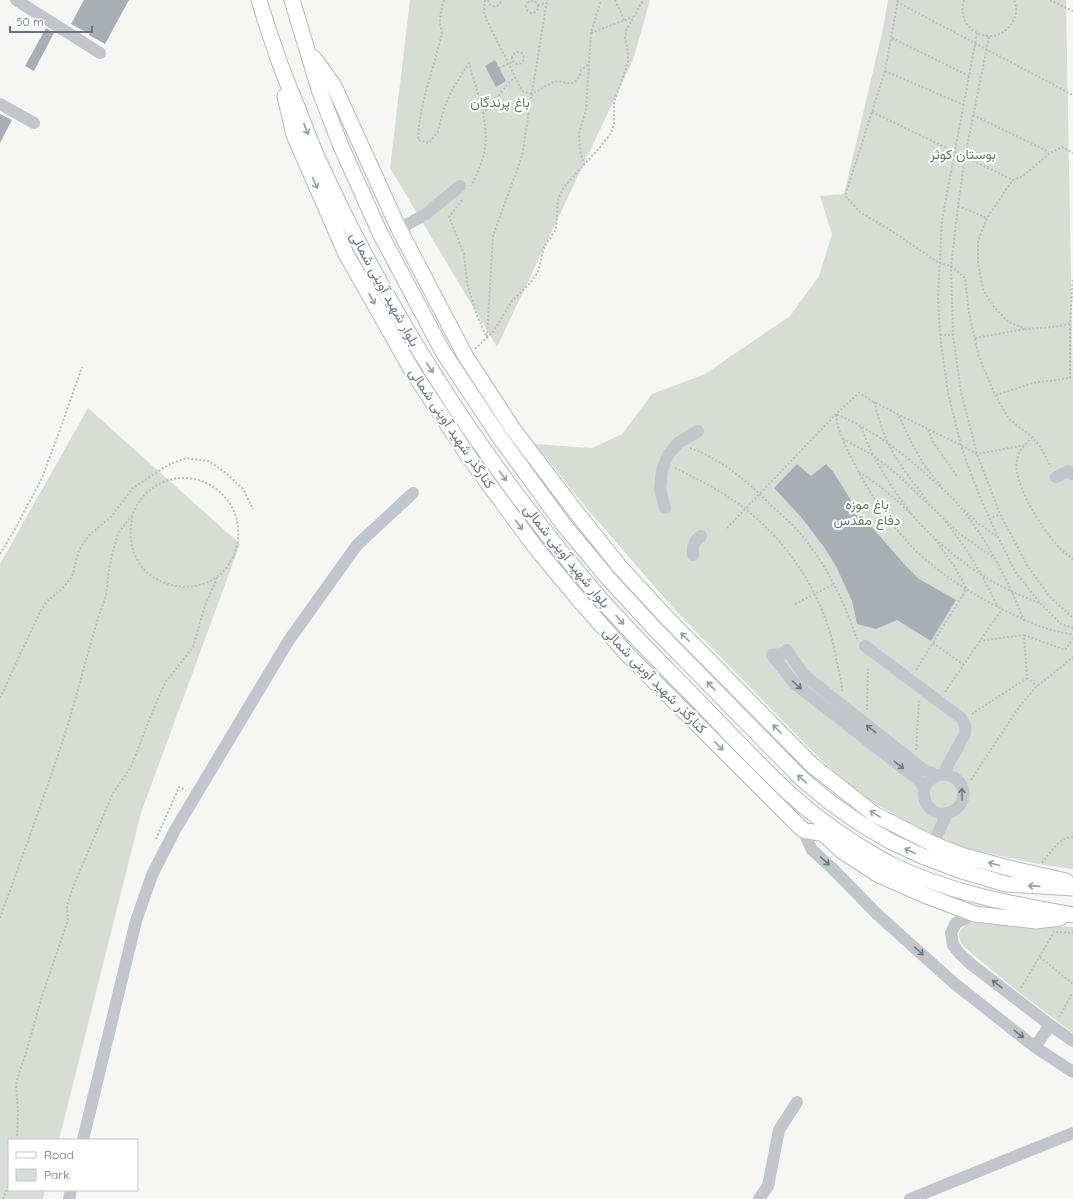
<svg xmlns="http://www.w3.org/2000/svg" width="1073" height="1199" viewBox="0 0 1073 1199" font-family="Quicksand,Vazirmatn,sans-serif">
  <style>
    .green { fill: #d7ddd5 }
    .building { fill: #a9aeb5 }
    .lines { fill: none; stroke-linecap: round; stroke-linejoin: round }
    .major-casing { stroke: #b5b9bd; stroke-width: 17 }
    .path { stroke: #babcbf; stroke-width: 2; stroke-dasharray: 2 2; stroke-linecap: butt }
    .minor { stroke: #c2c5c9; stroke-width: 12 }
    .major { stroke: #fff; stroke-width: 15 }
    .oneway { stroke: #959da8 }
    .oneway2 { stroke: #6c7786 }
    .labels { text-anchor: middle; stroke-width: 4; stroke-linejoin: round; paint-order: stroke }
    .park-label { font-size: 14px; fill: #677b66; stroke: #fff }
    .street-label { font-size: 14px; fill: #677383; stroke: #fff }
  </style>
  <rect width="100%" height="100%" fill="#f6f7f4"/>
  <!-- green -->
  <path class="green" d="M410 0H650L633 60 497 347 390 168Z
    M888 0H1066L1073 385V869L1043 865 968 849 915 826 867 799 821 760 674 609 583 504 535 444 592 448 622 434 652 394 705 374 790 316 819 276 832 234 820 196 844 194 882 33Z
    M88 408 240 544 141 813 59 1140H9V1190H45L43 1199H0V564Z
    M974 922 1073 927V1033L1016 990 964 947C954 935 960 926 974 922Z"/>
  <!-- building -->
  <path class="building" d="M84 0H129L105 44 89 35 90 34 71 24Z
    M46 28 54 33 34 71 25 66Z
    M495 60 506 81 496 87 485 66Z
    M0 114 12 120 0 143Z
    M797 464 811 476 826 464 834 473 857 510 905 565 919 579 956 600 931 641 897 620 876 629 857 624 852 601 836 566 824 547 801 517 774 488Z"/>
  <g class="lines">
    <defs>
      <path id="major" d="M259 0C264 16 269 33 275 49 281 69 290 89 298 109 304 125 310 141 317 157 388 313 481 459 592 589 627 630 665 667 703 706 731 735 759 765 789 793 817 819 854 844 888 863 946 892 1010 904 1073 915
        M292 0 319 89 340 144 380 233 443 352 501 439 563 524 608 578 654 628 802 779 831 803 861 824 890 841 922 856 959 870 1006 884 1073 888
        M314 58 334 86 399 229 466 357 513 429 576 512 620 567 666 617 812 765 874 814 933 844 964 856 1009 868 1066 881
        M285 96 294 135 346 254 413 372 471 460 536 548 580 601 628 655 803 830 824 834 842 851 879 875 924 895 975 914 1036 921 1060 918"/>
    </defs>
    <!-- major casing -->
    <use href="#major" class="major-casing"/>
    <!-- path -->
    <path class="path" d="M444 0C442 7 440 14 440 21 440 26 443 32 441 37 433 71 419 104 418 140L429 143 438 131 444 108 452 90 469 63C476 89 489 121 485 148 483 161 477 174 471 186
      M485 0 484 13 487 21 522 91C525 92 529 93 532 93 539 92 547 84 554 82 567 79 575 92 581 70L589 64
      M488 0C490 8 499 9 501 0
      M615 0 624 20
      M898 0 885 71 845 196 861 213 887 228 939 263 951 266 965 278 969 313 979 357 995 395 1009 419 1032 437 1039 445 1051 467
      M964 0C954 32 997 51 1013 21 1017 15 1017 7 1014 0
      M1050 0 1073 11
      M526 7a6 6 0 1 1 12 0a6 6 0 1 1-12 0Z
      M897 2 1073 95
      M538 5 546 3
      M591 33 633 17
      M977 33 942 220 938 297 940 335 948 393 961 445 967 463 980 497 998 537 1016 573 1040 603 1061 624 1073 628
      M989 37 965 157 958 206 951 266 953 335 961 392 977 454 1000 514 1027 565 1049 596 1073 618
      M892 38 969 76
      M512 58a6 6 0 1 1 12 0a6 6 0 1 1-12 0Z
      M499 68 512 62
      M885 71 964 105
      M872 112 1013 180
      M483 114 514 77
      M973 115 1049 152
      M584 165 580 150 579 133 586 110 591 33 601 0
      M462 200 449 217 464 254 467 283 476 313 487 338
      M958 206 987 218
      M1070 324 1053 327 1026 329 1008 322 994 307 983 290 978 263V241L987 218 1005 191 1013 180 1023 176 1050 153 1062 147 1073 153
      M940 335H953
      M487 337 493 236 522 156 547 0
      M975 338 1025 329
      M475 349 493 332 512 301 531 282 538 272 544 247 556 229 558 199 564 187 601 146 611 133 614 124V102L628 63V52L625 38 626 31 643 0
      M996 395 1033 383 1070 378V324L1073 278
      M874 402C878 416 882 430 888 443 898 464 914 483 928 502
      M899 416 909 438 924 465 941 486
      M861 427C865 437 869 448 875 458 888 482 908 513 928 532 953 556 982 578 1013 592 1021 596 1030 599 1039 603
      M928 430 933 442 957 476
      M1032 437C1026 444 1018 451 1017 460 1012 482 1042 529 1057 545 1062 551 1068 555 1073 560
      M843 439 874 456 898 475 943 518 966 549 981 574 998 607
      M690 448C719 458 743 478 765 499 776 510 789 521 800 533 826 564 844 601 857 639
      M675 468C696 478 717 489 736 502 788 539 825 596 836 658 838 669 842 680 842 691
      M859 472C878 484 895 498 911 514
      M964 510 978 523 996 536
      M989 519 1000 514
      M947 521 960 534 994 558
      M727 528 836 414 859 393 874 402 899 415 961 445 977 454 1025 445
      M935 539 954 566 968 591
      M0 554 15 529 42 478 61 427 82 367
      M795 604 834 584
      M1024 621C1008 580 988 541 960 507 951 496 940 486 929 477 901 451 871 429 836 414 837 430 845 445 852 459 868 491 888 521 912 547 938 573 970 593 1002 609 1024 620 1048 632 1073 634
      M1024 635 1065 650 1073 639
      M933 643 964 665
      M916 670 966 590
      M1027 678 1037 686
      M945 692 1002 609
      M0 698 39 614 47 601 61 590 72 577 79 550 90 534 111 517 133 488 168 465 186 458 209 461 226 473 243 489 253 509
      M867 710 868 669
      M972 714 1027 678 1024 635 980 641
      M916 750 919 701
      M971 780 1019 707 1036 687 1054 673 1073 657
      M156 839 179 787 186 790
      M1042 863C1051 852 1058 838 1073 837
      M0 918C24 852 48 787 69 721 80 684 89 646 101 609 103 604 105 600 106 595 108 583 108 571 111 560 112 555 113 550 115 545 116 542 116 537 118 534 122 528 127 522 132 515 134 512 135 508 137 505 142 496 150 489 159 484 200 463 247 500 237 545 221 614 113 593 133 514
      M1056 932 1073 933
      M1040 957 1073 984
      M1021 988 1054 932
      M1059 1017 1073 992
      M17 1140 18 1112 16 1084 20 1070 26 1053 42 996 68 920 67 906 73 887 113 793 131 767 152 713 165 683 193 647 204 608 218 576
      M3 1199 9 1185"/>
    <!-- minor -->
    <path class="minor" d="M16 0 100 53
      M0 104 34 123
      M399 229 426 214 460 186
      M1056 477 1068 471 1073 474
      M665 508 660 489 662 470 668 455 678 443 698 431
      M693 555C692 546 694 541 701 536
      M865 646 961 718C965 724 966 727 965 734L943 774
      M772 655 795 684 917 779C919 781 923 786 924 789 924 790 924 794 924 795 924 799 926 803 928 806 933 812 940 815 947 813 953 812 957 809 960 805 975 781 937 759 924 789
      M772 655 781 654 787 650 804 675 924 770 937 775
      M803 830 812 850 832 868 878 915 955 984 1035 1047 1073 1072
      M933 844 947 814
      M975 914 956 923 951 933 953 945 960 954 972 965 1050 1025 1073 1041
      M1035 1047 1050 1025
      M83 1140 136 921 152 875 175 830 289 640 357 545 413 493
      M69 1199 71 1190
      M759 1199 768 1186 779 1130 797 1102
      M910 1199 1073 1133"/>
    <!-- major -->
    <use href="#major" class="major"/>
  </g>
  <!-- one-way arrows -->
  <defs><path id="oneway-shaft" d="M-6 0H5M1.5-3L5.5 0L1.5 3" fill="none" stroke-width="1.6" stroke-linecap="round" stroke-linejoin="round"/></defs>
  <g class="oneway">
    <use href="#oneway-shaft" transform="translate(306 129) rotate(69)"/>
    <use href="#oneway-shaft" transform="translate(315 183) rotate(66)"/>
    <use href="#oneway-shaft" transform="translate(372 299) rotate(61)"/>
    <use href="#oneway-shaft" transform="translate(430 368) rotate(57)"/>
    <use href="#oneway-shaft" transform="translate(503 476) rotate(53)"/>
    <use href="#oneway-shaft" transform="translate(519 525) rotate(54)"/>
    <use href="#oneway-shaft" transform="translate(620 620) rotate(48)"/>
    <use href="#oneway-shaft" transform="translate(685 637) rotate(-135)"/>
    <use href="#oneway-shaft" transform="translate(711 686) rotate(-134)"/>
    <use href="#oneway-shaft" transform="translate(777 729) rotate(-135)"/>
    <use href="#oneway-shaft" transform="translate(719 746) rotate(45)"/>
    <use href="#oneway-shaft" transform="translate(802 779) rotate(-138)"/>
    <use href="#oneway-shaft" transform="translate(875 814) rotate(-148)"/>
    <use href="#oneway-shaft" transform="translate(910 851) rotate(-154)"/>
    <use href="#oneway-shaft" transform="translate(994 864) rotate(-165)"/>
    <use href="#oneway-shaft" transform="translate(1034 886) rotate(-176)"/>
  </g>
  <g class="oneway2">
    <use href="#oneway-shaft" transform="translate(797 685) rotate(42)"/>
    <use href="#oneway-shaft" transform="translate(871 729) rotate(-142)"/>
    <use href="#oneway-shaft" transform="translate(899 765) rotate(38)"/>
    <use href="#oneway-shaft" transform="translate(962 794) rotate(-90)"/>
    <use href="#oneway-shaft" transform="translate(825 861) rotate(42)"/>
    <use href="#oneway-shaft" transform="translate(919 951) rotate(42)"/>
    <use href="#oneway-shaft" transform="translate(997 984) rotate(-142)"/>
    <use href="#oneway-shaft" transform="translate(1019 1034) rotate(38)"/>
  </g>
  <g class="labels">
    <!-- park labels -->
    <g class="park-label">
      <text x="500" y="107">باغ پرندگان</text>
      <text x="963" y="159">بوستان کوثر</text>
      <text x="867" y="509">باغ موزه<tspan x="867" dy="16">دفاع مقدس</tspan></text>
    </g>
    <!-- street labels -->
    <g class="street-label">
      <text transform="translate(385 289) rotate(61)" y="5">بلوار شهید آوینی شمالی</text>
      <text transform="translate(452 428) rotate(56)" y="5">کنارگذر شهید آوینی شمالی</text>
      <text transform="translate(567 556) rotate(51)" y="5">بلوار شهید آوینی شمالی</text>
      <text transform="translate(655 680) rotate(46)" y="5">کنارگذر شهید آوینی شمالی</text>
    </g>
  </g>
  <!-- legend -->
  <rect x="8" y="1139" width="130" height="52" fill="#ffffff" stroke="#c2c7cd"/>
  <rect x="16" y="1152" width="20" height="6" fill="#ffffff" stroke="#c2c7cd"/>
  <text x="44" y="1159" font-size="12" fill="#677383">Road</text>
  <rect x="16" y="1169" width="20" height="12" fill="#d7ddd5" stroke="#c2c7cd"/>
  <text x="44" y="1179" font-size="12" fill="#677383">Park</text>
  <!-- scale -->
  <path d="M10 26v6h82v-6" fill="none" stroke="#677383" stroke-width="2"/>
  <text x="16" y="26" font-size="12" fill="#677383" stroke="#ffffff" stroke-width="3" paint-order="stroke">50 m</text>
</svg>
